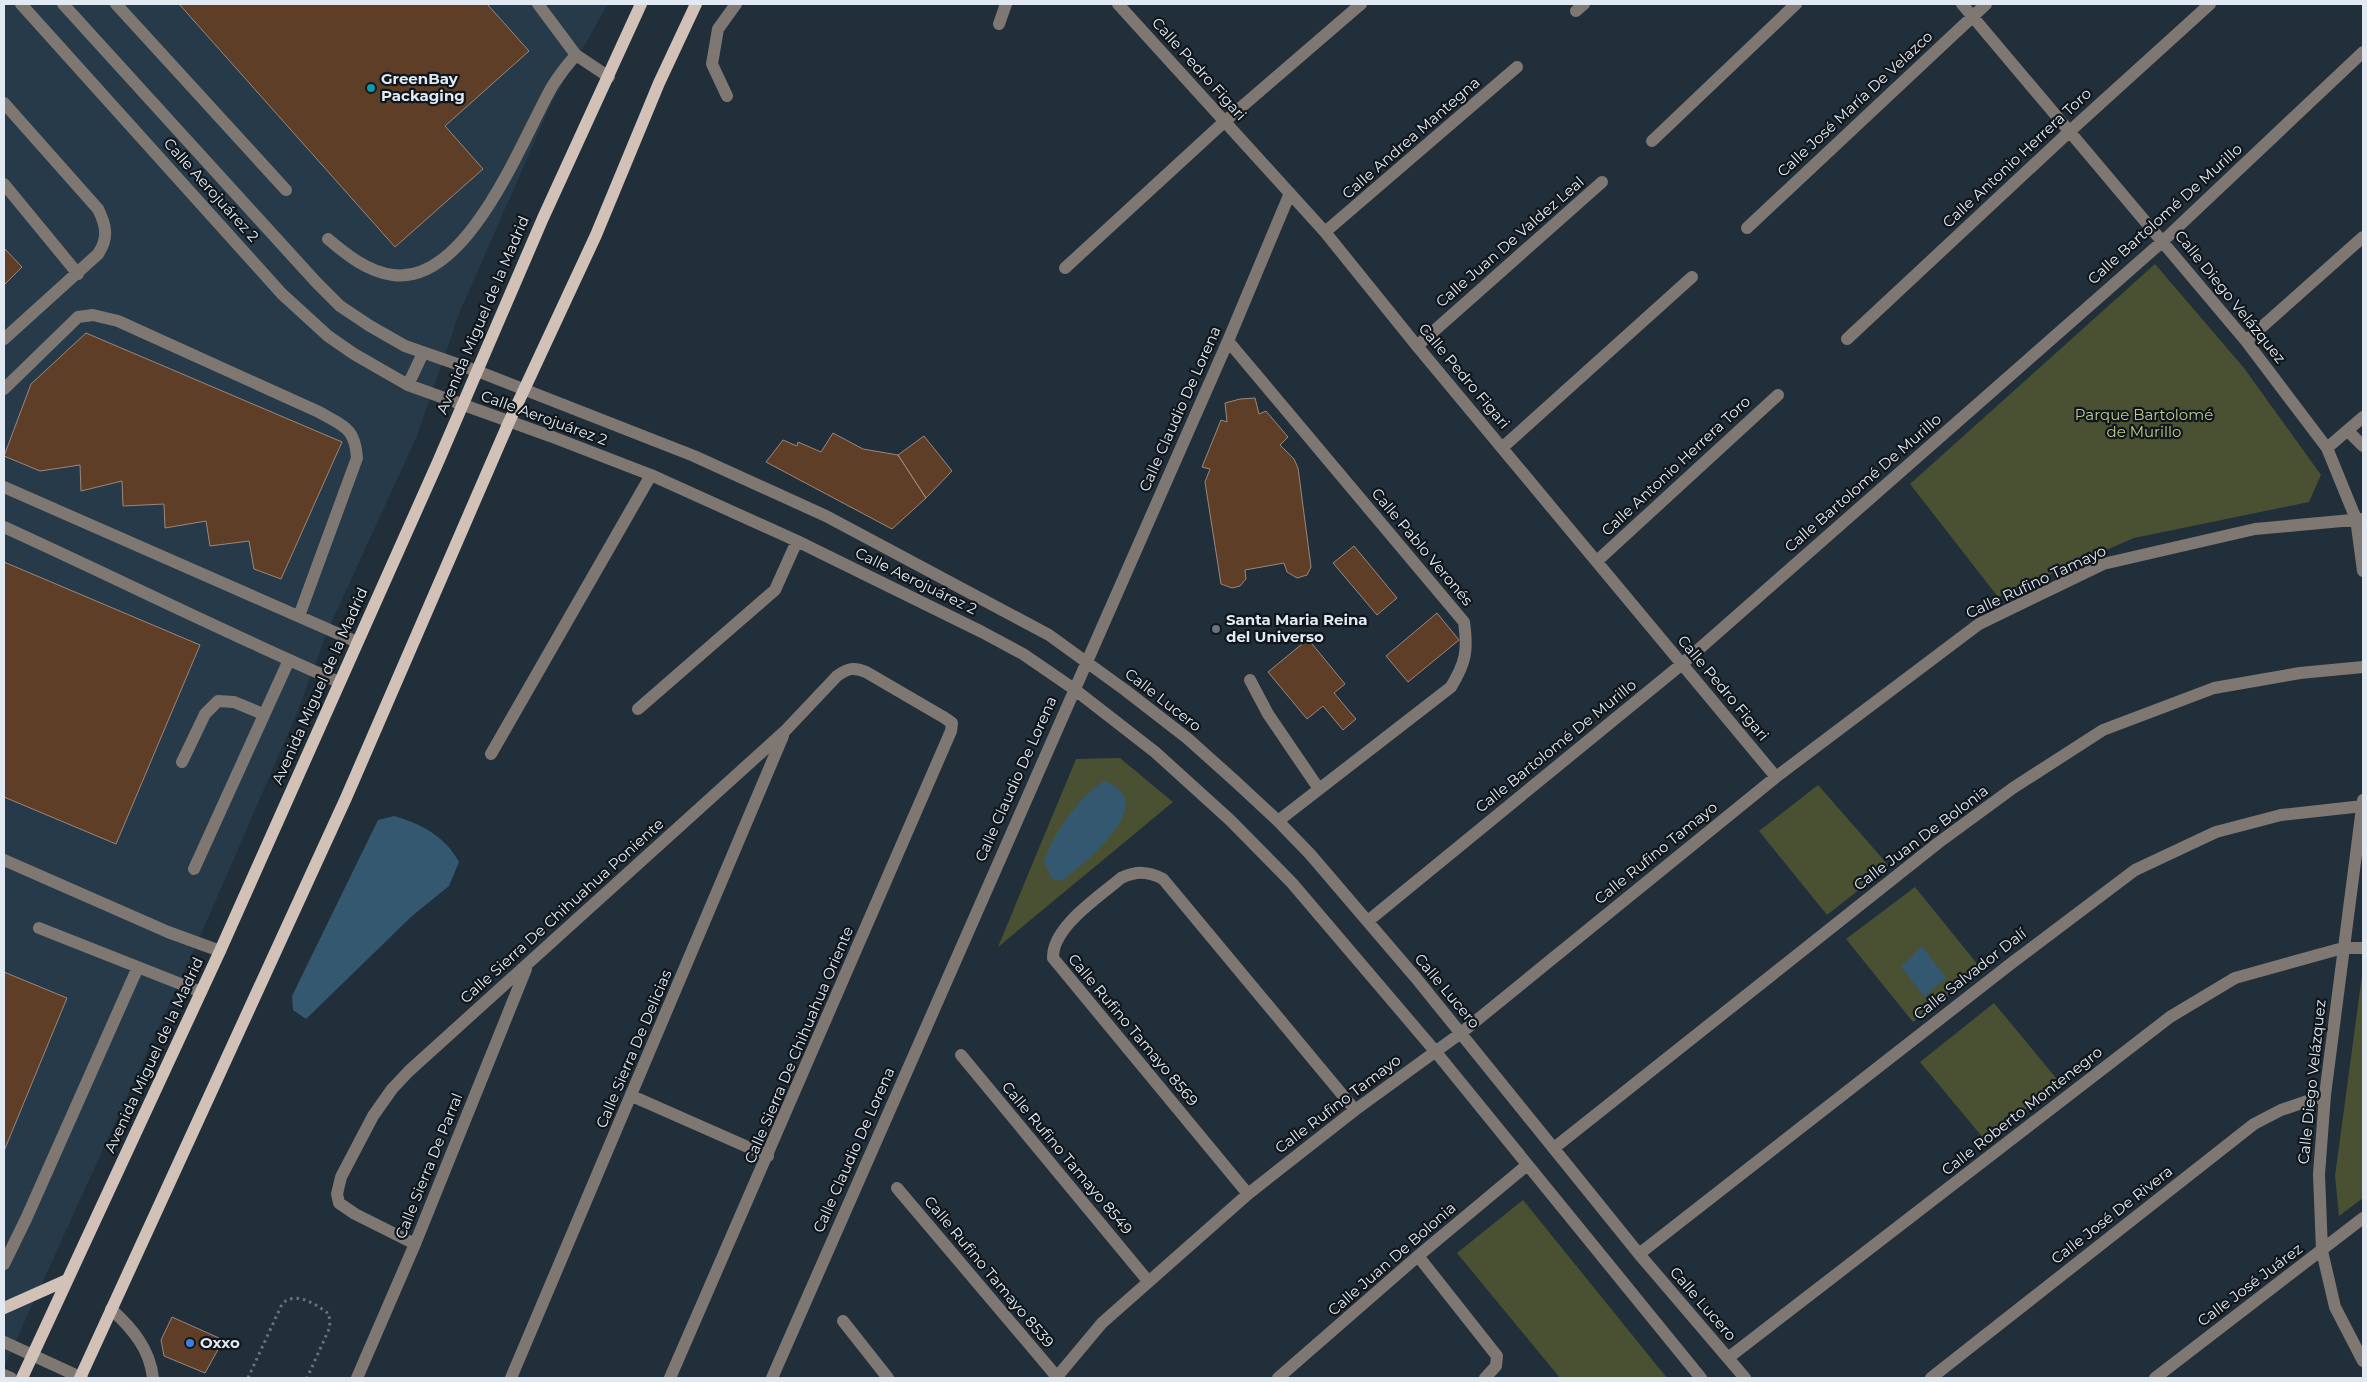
<svg xmlns="http://www.w3.org/2000/svg" width="2367" height="1382" viewBox="0 0 2367 1382" font-family="Montserrat,sans-serif">
  <style>
    .built { fill: #263a49 }
    .green { fill: #4a5032 }
    .water { fill: #345870 }
    .building { fill: #5f3e28; stroke: #9a877c }
    .lines { fill: none; stroke-linecap: round; stroke-linejoin: round }
    .path { stroke: #67747e; stroke-width: 3; stroke-dasharray: 2.5 4; stroke-linecap: butt }
    .minor { stroke: #7f7772; stroke-width: 12 }
    .major { stroke: #d1c1b6; stroke-width: 12 }
    .culture-dot { fill: #0f9aa8; stroke: #10161b; stroke-width: 2 }
    .worship-dot { fill: #6b7280; stroke: #10161b; stroke-width: 2 }
    .shop-dot { fill: #3f7fe0; stroke: #10161b; stroke-width: 2 }
    .labels { text-anchor: middle; stroke-width: 4.5; stroke-linejoin: round; paint-order: stroke }
    .street-label { font-size: 15px; fill: #e1eaf2; stroke: #10161b }
    .poi-label { font-size: 15px; font-weight: bold; fill: #e1eaf2; stroke: #10161b; text-anchor: start }
    .park-label { font-size: 15px; fill: #bccb8a; stroke: #10161b }
  </style>
  <rect width="100%" height="100%" fill="#212f3a"/>
  <!-- built -->
  <path class="built" d="M4 4H608L551 104 459 314 417 436 327 632 297 713 206 923 4 1367Z"/>
  <!-- green -->
  <path class="green" d="M2155 264 2244 368 2321 475 2309 502 2134 538 1998 597 1910 484Z
    M1120 758 1173 802 998 947 1076 759Z
    M1818 785 1889 866 1827 915 1759 831Z
    M1915 887 1983 971 1913 1022 1846 939Z
    M2363 968V1198L2339 1216 2335 1176Z
    M1994 1003 2061 1084 1984 1139 1920 1062Z
    M1523 1200 1667 1378H1560L1457 1253Z"/>
  <!-- water -->
  <path class="water" d="M1104 781C1163 801 1086 862 1062 881L1052 879 1044 862C1051 836 1081 795 1104 781Z
    M394 816C420 823 446 837 459 862L449 886 412 916 306 1019 293 1010 292 996 378 820Z
    M1922 946 1946 978 1924 997 1901 966Z"/>
  <!-- building -->
  <path class="building" d="M179 4H487L529 51 445 126 483 169 395 247Z
    M4 248 22 267 4 285Z
    M86 333 342 442 281 579 254 569 249 541 210 546 206 521 165 528 164 504 123 506 122 481 81 491 80 465 40 471 4 456 31 384Z
    M1255 398 1259 414 1266 411 1288 437 1280 445 1294 459 1298 468 1311 567 1307 575 1297 578 1287 572 1284 563 1245 570 1246 579 1240 586 1232 588 1221 584 1205 482 1210 469 1202 467 1221 420 1227 422 1225 403 1240 399Z
    M833 433 863 449 898 455 926 498 892 529 766 462 783 440 797 446 798 442 821 452Z
    M924 436 952 471 926 498 898 455Z
    M1354 546 1397 598 1377 615 1333 563Z
    M4 562 200 645 116 844 4 797Z
    M1437 613 1459 640 1408 682 1386 656Z
    M1308 639 1345 684 1334 693 1356 719 1343 730 1323 706 1307 719 1268 672Z
    M4 972 67 998 4 1151Z
    M172 1317 219 1338 220 1346 205 1373 164 1356 161 1340Z"/>
  <g class="lines">
    <!-- path -->
    <path class="path" d="M248 1378 282 1304C295 1290 317 1305 329 1314L330 1327 307 1378"/>
    <!-- minor -->
    <path class="minor" d="M21 4 282 294 328 336 354 354 408 385 550 436 651 475 797 541 982 632 1023 654 1074 689 1155 752 1230 820 1292 883 1435 1051 1701 1378
      M63 4 316 282 340 306 370 326 405 346 477 371 694 456 826 516 1049 635 1125 690 1187 738 1235 781 1278 821 1310 854 1416 978 1639 1254 1745 1378
      M116 4 286 190
      M538 4 576 55
      M1118 4 1325 232 1417 346 1776 777
      M1962 4 2246 341 2327 448 2356 519 2363 571
      M1576 11 1584 4
      M999 24 1006 4
      M727 96 712 64 718 29 736 4
      M4 103 98 209C106 225 109 238 98 254L4 339
      M1652 141 1796 4
      M4 184 78 274
      M1747 228 1986 4
      M1325 232 1517 67
      M328 239C347 255 368 272 393 275 469 285 523 136 553 85 560 74 568 64 576 55L609 77
      M1065 268 1224 122 1361 4
      M1847 339 2070 131 2210 4
      M1228 341 1464 622C1468 651 1466 662 1451 687L1278 821
      M2246 341 2363 237
      M1417 346 1602 182
      M408 385 423 353
      M4 389 78 317 93 315 118 321 319 412C343 426 355 427 357 458L299 616
      M2348 431 2363 446
      M1503 447 1692 277
      M2327 448 2363 417
      M4 487 357 642
      M4 527C116 578 226 633 339 682
      M1597 561 1778 395
      M1250 680 1268 714 1319 789
      M638 709 775 590 797 541
      M491 754 651 475
      M182 762 205 714 218 701 234 702 263 714
      M2363 800 2325 1095 2319 1174 2322 1251 2335 1307 2363 1361
      M4 860 168 932 220 951
      M194 869 289 660
      M1368 921 1682 664 2163 241 2363 52
      M39 928 201 992
      M961 1055 1148 1281
      M632 1096 768 1156
      M1554 1148 1938 843 2013 788 2103 730 2214 688 2300 673 2363 667
      M897 1188 1057 1377
      M1248 1194 1053 958C1052 927 1099 897 1121 878 1136 871 1148 871 1163 879L1355 1110
      M415 1244 355 1214 339 1203 337 1194 341 1177 373 1116 392 1089 409 1071 785 731 837 676C848 668 854 667 866 672L945 718 952 723 951 731 670 1378
      M1639 1254 2013 962 2135 870 2216 832 2281 815 2363 806
      M1418 1256 1497 1356 1496 1366 1485 1378
      M4 1264 26 1219 138 967
      M111 1309C132 1328 150 1349 153 1378
      M843 1321 888 1378
      M4 1342 82 1378
      M1728 1358 2170 1017 2235 978 2343 948H2363
      M4 1375 11 1378
      M357 1378 415 1244 526 969
      M511 1378 783 736
      M772 1378 1228 341 1290 193
      M1056 1378 1102 1323 1248 1194 1355 1110 1461 1033 1776 777 1979 624 2103 564 2255 529 2363 519
      M1278 1378 1418 1256 1527 1165
      M1931 1378 2254 1124 2281 1110 2325 1095
      M2155 1378 2363 1218"/>
    <!-- major -->
    <path class="major" d="M4 1308 67 1280
      M22 1378 220 951 438 462 543 218 641 4
      M80 1378 346 798 509 422 596 235 659 83 696 4"/>
  </g>
  <!-- markers -->
  <circle class="culture-dot" cx="371" cy="88" r="5"/>
  <circle class="worship-dot" cx="1216" cy="629" r="5"/>
  <circle class="shop-dot" cx="190" cy="1343" r="5"/>
  <g class="labels">
    <!-- street labels -->
    <g class="street-label">
      <text transform="translate(1199 69) rotate(48)" y="5">Calle Pedro Figari</text>
      <text transform="translate(1855 104) rotate(-43)" y="5">Calle José María De Velazco</text>
      <text transform="translate(1411 138) rotate(-41)" y="5">Calle Andrea Mantegna</text>
      <text transform="translate(2017 158) rotate(-43)" y="5">Calle Antonio Herrera Toro</text>
      <text transform="translate(211 190) rotate(48)" y="5">Calle Aerojuárez 2</text>
      <text transform="translate(2165 214) rotate(-42)" y="5">Calle Bartolomé De Murillo</text>
      <text transform="translate(1510 242) rotate(-41)" y="5">Calle Juan De Valdez Leal</text>
      <text transform="translate(2230 297) rotate(51)" y="5">Calle Diego Velázquez</text>
      <text transform="translate(483 315) rotate(-67)" y="5">Avenida Miguel de la Madrid</text>
      <text transform="translate(1464 376) rotate(50)" y="5">Calle Pedro Figari</text>
      <text transform="translate(1180 409) rotate(-66)" y="5">Calle Claudio De Lorena</text>
      <text transform="translate(544 418) rotate(20)" y="5">Calle Aerojuárez 2</text>
      <text transform="translate(1676 466) rotate(-43)" y="5">Calle Antonio Herrera Toro</text>
      <text transform="translate(1863 483) rotate(-41)" y="5">Calle Bartolomé De Murillo</text>
      <text transform="translate(1422 547) rotate(50)" y="5">Calle Pablo Veronés</text>
      <text transform="translate(916 581) rotate(26)" y="5">Calle Aerojuárez 2</text>
      <text transform="translate(2036 582) rotate(-25)" y="5">Calle Rufino Tamayo</text>
      <text transform="translate(320 686) rotate(-66)" y="5">Avenida Miguel de la Madrid</text>
      <text transform="translate(1723 688) rotate(50)" y="5">Calle Pedro Figari</text>
      <text transform="translate(1163 700) rotate(38)" y="5">Calle Lucero</text>
      <text transform="translate(1556 746) rotate(-39)" y="5">Calle Bartolomé De Murillo</text>
      <text transform="translate(1016 779) rotate(-66)" y="5">Calle Claudio De Lorena</text>
      <text transform="translate(1921 838) rotate(-37)" y="5">Calle Juan De Bolonia</text>
      <text transform="translate(1656 853) rotate(-39)" y="5">Calle Rufino Tamayo</text>
      <text transform="translate(562 911) rotate(-42)" y="5">Calle Sierra De Chihuahua Poniente</text>
      <text transform="translate(1970 974) rotate(-38)" y="5">Calle Salvador Dalí</text>
      <text transform="translate(1447 991) rotate(50)" y="5">Calle Lucero</text>
      <text transform="translate(1133 1030) rotate(50)" y="5">Calle Rufino Tamayo 8569</text>
      <text transform="translate(799 1045) rotate(-67)" y="5">Calle Sierra De Chihuahua Oriente</text>
      <text transform="translate(634 1049) rotate(-67)" y="5">Calle Sierra De Delicias</text>
      <text transform="translate(154 1055) rotate(-65)" y="5">Avenida Miguel de la Madrid</text>
      <text transform="translate(2312 1082) rotate(-84)" y="5">Calle Diego Velázquez</text>
      <text transform="translate(1338 1104) rotate(-37)" y="5">Calle Rufino Tamayo</text>
      <text transform="translate(2022 1111) rotate(-38)" y="5">Calle Roberto Montenegro</text>
      <text transform="translate(854 1150) rotate(-66)" y="5">Calle Claudio De Lorena</text>
      <text transform="translate(1067 1158) rotate(50)" y="5">Calle Rufino Tamayo 8549</text>
      <text transform="translate(429 1166) rotate(-68)" y="5">Calle Sierra De Parral</text>
      <text transform="translate(2112 1215) rotate(-38)" y="5">Calle José De Rivera</text>
      <text transform="translate(1392 1259) rotate(-41)" y="5">Calle Juan De Bolonia</text>
      <text transform="translate(989 1272) rotate(50)" y="5">Calle Rufino Tamayo 8539</text>
      <text transform="translate(2250 1285) rotate(-37)" y="5">Calle José Juárez</text>
      <text transform="translate(1703 1304) rotate(49)" y="5">Calle Lucero</text>
    </g>
    <!-- poi labels -->
    <g class="poi-label">
      <text x="381" y="84">GreenBay<tspan x="381" dy="17">Packaging</tspan></text>
      <text x="1226" y="625">Santa Maria Reina<tspan x="1226" dy="17">del Universo</tspan></text>
      <text x="200" y="1348">Oxxo</text>
    </g>
    <!-- park labels -->
    <g class="park-label">
      <text x="2144" y="420">Parque Bartolomé<tspan x="2144" dy="17">de Murillo</tspan></text>
    </g>
  </g>
  <!-- border -->
  <rect width="2367" height="1382" fill="none" stroke="#e1eaf2" stroke-width="10"/>
</svg>
